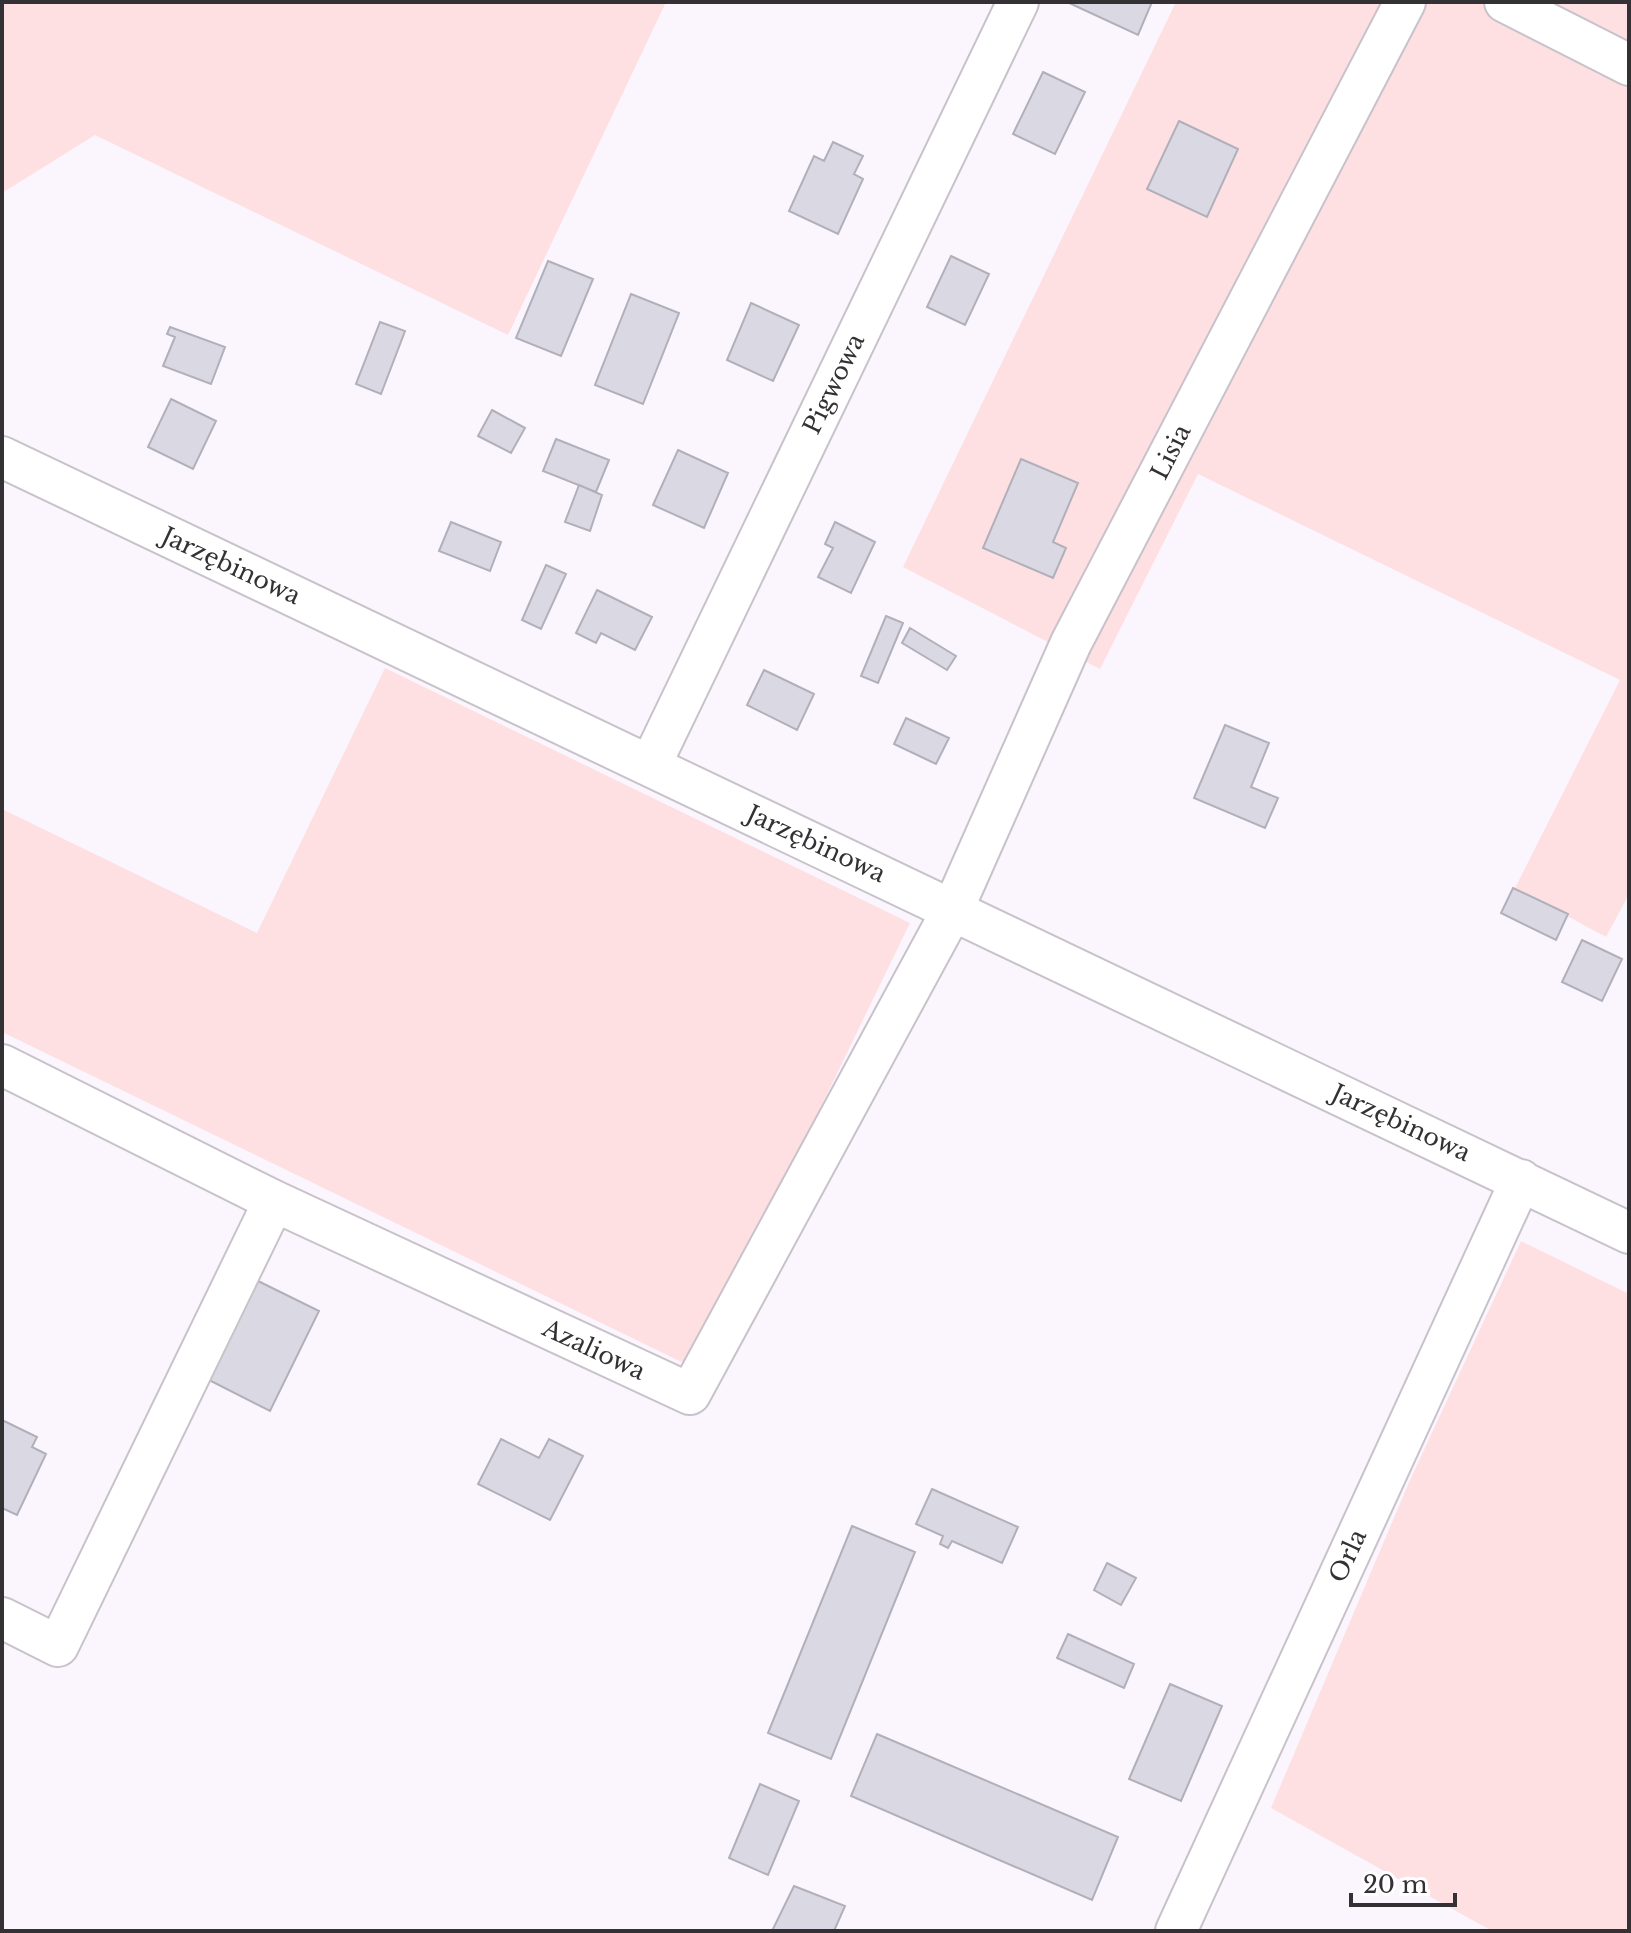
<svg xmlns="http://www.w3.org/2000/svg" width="1631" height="1933" viewBox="0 0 1631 1933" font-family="'Libre Baskerville',serif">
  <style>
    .green { fill: #fee0e2 }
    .building { fill: #dad9e3; stroke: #b1b0ba; stroke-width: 2 }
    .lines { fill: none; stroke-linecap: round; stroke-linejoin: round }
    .street-casing { stroke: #c8c2ca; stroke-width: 44 }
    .street { stroke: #fff; stroke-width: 40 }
    .labels { text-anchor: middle; stroke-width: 6; stroke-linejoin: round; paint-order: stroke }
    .street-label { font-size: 24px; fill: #343135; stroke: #fff }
  </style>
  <rect width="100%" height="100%" fill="#fbf5fe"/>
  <!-- green -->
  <path class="green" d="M2 2H666L508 335 95 135 2 193Z
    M1176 2H1479L1629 77V894L1606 937 1515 888 1620 680 1198 474 1100 669 903 567Z
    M1505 2H1629V65Z
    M385 668 910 923 694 1368 2 1032V809L257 933Z
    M1521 1241 1629 1294V1931H1492L1271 1808 1410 1480Z"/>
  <!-- building -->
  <path class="building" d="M1067 2H1152L1138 35Z
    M1043 72 1085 92 1055 154 1013 134Z
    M1179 121 1238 149 1207 217 1147 189Z
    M833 142 863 156 854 174 863 179 838 234 789 211 814 156 824 161Z
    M951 256 989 274 965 325 927 307Z
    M548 261 593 279 561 356 516 338Z
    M631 294 679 313 643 404 595 385Z
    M751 303 799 325 773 381 727 360Z
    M380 322 405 331 381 394 356 384Z
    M170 327 225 347 211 384 163 366 175 337 167 334Z
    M171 399 216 421 193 469 148 447Z
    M492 410 525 428 511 453 478 436Z
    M556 439 609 460 596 492 543 471Z
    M678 450 728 473 704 528 653 505Z
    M1021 459 1078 483 1053 542 1066 548 1053 578 983 548Z
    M579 485 602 495 590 531 565 522Z
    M451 522 501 542 490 571 439 551Z
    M835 522 875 542 851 593 818 577 833 548 825 544Z
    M546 565 566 574 541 629 522 620Z
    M597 590 652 617 635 650 601 633 596 643 576 633Z
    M886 616 903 623 878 683 861 676Z
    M910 628 956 656 947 670 902 643Z
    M764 670 814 694 797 730 747 705Z
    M906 718 949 738 936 764 894 744Z
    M1225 725 1269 743 1251 787 1278 798 1265 828 1194 798Z
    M1513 888 1568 914 1556 940 1501 913Z
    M1582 940 1622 959 1602 1001 1562 982Z
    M256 1280 319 1311 270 1411 207 1379Z
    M2 1420 37 1437 32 1447 46 1454 17 1515 2 1508Z
    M501 1439 539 1458 549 1439 583 1456 550 1520 478 1484Z
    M932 1489 1018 1527 1002 1563 952 1541 948 1548 940 1544 943 1536 916 1524Z
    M852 1526 915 1552 831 1759 768 1733Z
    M1107 1563 1136 1578 1121 1605 1094 1590Z
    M1068 1634 1134 1664 1124 1688 1057 1658Z
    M1170 1684 1222 1706 1181 1801 1129 1779Z
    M877 1734 1118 1837 1092 1900 851 1796Z
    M760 1784 799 1801 768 1875 729 1858Z
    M794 1886 845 1906 834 1931H772Z"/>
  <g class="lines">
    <defs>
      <path id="street" d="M1505 2 1629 65
        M2 457 1629 1233
        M650 766 1018 2
        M2 1065 274 1201 690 1394 953 909 1071 643 1405 2
        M2 1618 58 1646 274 1201
        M1176 1931 1521 1180"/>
    </defs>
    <!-- street casing -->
    <use href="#street" class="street-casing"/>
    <!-- street -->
    <use href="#street" class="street"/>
  </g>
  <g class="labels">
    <!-- street labels -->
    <g class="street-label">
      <text transform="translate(834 384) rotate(-64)" y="8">Pigwowa</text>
      <text transform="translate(1171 452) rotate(-63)" y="8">Lisia</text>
      <text transform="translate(231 566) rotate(25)" y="8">Jarzębinowa</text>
      <text transform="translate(816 844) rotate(25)" y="8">Jarzębinowa</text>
      <text transform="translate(1401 1123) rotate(25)" y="8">Jarzębinowa</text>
      <text transform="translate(594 1350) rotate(25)" y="8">Azaliowa</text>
      <text transform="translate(1348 1556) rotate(-65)" y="8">Orla</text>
    </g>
  </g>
  <!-- border -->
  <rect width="1631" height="1933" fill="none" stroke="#343135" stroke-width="8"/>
  <!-- scale -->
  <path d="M1351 1893v12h104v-12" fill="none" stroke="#343135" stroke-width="4"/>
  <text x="1363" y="1893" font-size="24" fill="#343135" stroke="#ffffff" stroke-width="6" paint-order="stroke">20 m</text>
</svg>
